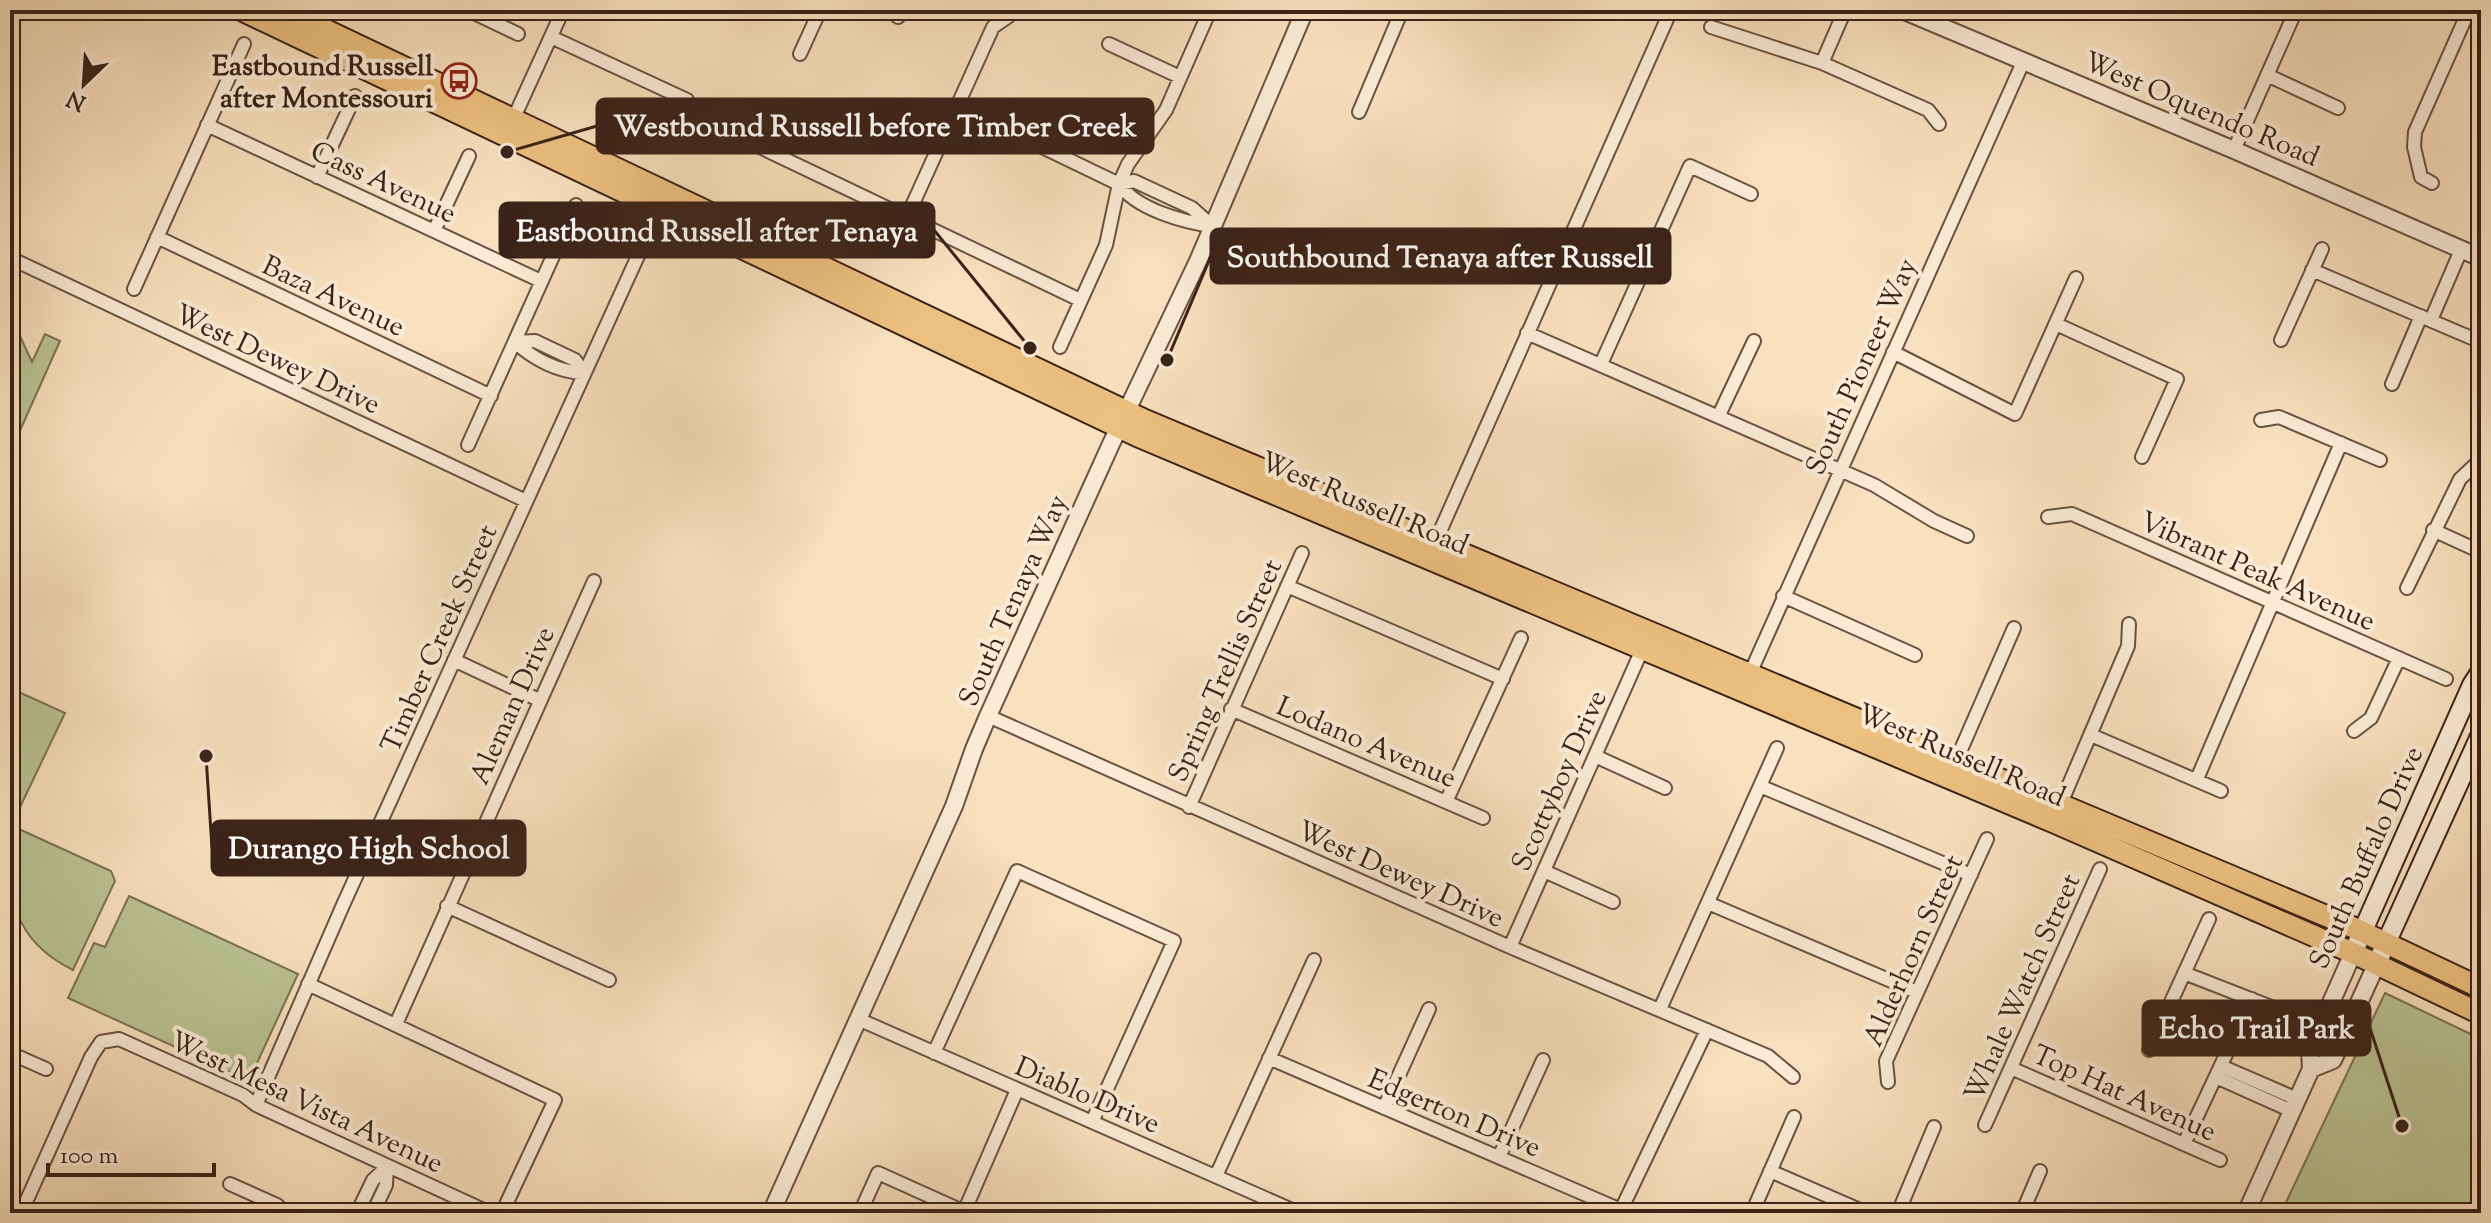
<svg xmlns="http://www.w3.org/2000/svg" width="2491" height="1223" viewBox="0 0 2491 1223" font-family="'Sorts Mill Goudy',serif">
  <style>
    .green { fill: #bac394; stroke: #7a7256; stroke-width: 2 }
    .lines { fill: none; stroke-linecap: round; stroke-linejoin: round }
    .minor-casing { stroke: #6a5242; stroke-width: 16 }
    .tertiary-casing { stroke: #6a5242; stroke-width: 20 }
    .secondary-casing { stroke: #3b2218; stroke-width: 22 }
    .primary-casing { stroke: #3b2218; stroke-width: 24 }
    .minor { stroke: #fbebd5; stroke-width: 12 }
    .tertiary { stroke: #fbebd5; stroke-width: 16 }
    .secondary { stroke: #fbebd5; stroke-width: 18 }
    .primary { stroke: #ecc07f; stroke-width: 20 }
    .labels { text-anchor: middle; stroke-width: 8; stroke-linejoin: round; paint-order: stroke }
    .poi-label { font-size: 28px; font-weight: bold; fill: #3b2218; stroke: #fbebd5; text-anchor: end }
    .street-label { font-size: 28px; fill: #3b2218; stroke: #fbebd5 }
    .leader { fill: none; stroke: #3b2218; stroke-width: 3 }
    .callout-dot { fill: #3b2218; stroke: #fbebd5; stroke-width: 3 }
    .callout { fill: #3b2218; stroke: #3b2218; stroke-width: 3 }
    .callout-label { font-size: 30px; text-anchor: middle; font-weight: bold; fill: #fff }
  </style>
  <rect width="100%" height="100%" fill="#f9e0be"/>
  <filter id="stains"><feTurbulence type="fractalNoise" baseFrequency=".0025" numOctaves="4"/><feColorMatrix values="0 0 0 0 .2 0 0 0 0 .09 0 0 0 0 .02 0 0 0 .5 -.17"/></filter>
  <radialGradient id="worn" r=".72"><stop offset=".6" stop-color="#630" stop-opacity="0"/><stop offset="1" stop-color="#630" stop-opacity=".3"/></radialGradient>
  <!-- green -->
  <path class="green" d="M10 325 20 336 32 362 45 334 60 341 10 453Z
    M10 688 65 713 11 826 17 830 10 846Z
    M21 830 111 871 115 881 73 970C14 941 0 891 21 830Z
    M129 896 298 974 252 1074 243 1078 68 998 94 943 105 947Z
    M2385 993 2481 1039V1213H2281Z"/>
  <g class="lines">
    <defs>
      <path id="minor" d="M468 10 518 34
        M889 10 898 17
        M1711 27 1822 63 1928 110 1939 124
        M551 37 687 100
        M1109 44 1180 77
        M800 54 820 10
        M1822 63 1845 10
        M2267 75 2338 108
        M957 106 1119 184C1136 209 1183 222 1212 226
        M1359 112 1402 10
        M728 120 741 138 1080 300
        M512 122 563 10
        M207 125 541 281
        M2234 150 2296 10
        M317 177 355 96
        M2432 183 2421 177 2414 147 2415 132 2469 10
        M1119 184 1134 181 1192 208 1212 226
        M907 217 993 27 1009 16
        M434 231 469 156
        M157 237 491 396
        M10 258 526 501
        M2312 270 2481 342
        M134 289 244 44
        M2431 320 2461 250
        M2056 324 2177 379 2142 457
        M1527 333 1874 485 1934 521 1967 536
        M2281 340 2322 249
        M515 342 535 341 575 360 584 373
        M515 342C533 359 558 372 584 373
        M1060 347 1106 245 1119 184 1128 164 1166 110 1210 10
        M1893 352 2015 414 2076 278
        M1601 364 1690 166 1751 194
        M2392 384 2421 316
        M1719 415 1754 341
        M2261 420 2279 417 2380 460
        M468 445 576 205
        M2048 517 2072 514 2446 679
        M2433 530 2481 552
        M1434 545 1671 10
        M1287 586 1503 679
        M2407 588 2460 479 2477 463
        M1783 596 1915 655
        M454 660 539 700
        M1748 678 2024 60
        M1231 709 1483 818
        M988 716 1510 947 1768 1056 1793 1077
        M2354 731 2371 718 2399 658
        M2091 735 2221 791
        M1595 756 1665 788
        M1956 761 2014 628
        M2197 779 2341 443
        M1760 786 1971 875
        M1446 802 1521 638
        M1189 807 1302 553
        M2059 808 2128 646 2129 624
        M1544 871 1613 902
        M1708 903 1917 992
        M447 906 609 980
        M1510 947 1645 643
        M2184 973 2297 1017
        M308 984 555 1100 502 1213
        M1660 1009 1777 748
        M858 1019 1299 1213
        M396 1024 594 581
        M2149 1050 2209 919
        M10 1053 46 1069
        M934 1053 1017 871 1174 941 1092 1122
        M1269 1058 1621 1210 1707 1030
        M2221 1066 2297 1099
        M2011 1068 2220 1160
        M2216 1077 2292 1111
        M1888 1082 1886 1061 1987 839
        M256 1105 343 905 662 203
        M1384 1108 1429 1009
        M1985 1125 2100 869
        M2184 1144 2252 999
        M1499 1157 1543 1060
        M1770 1171 1867 1213
        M1216 1176 1314 960
        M230 1184 277 1205 285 1213
        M964 1212 1017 1090
        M21 1213 91 1057 101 1042 119 1039 243 1095 256 1105 490 1213
        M357 1213 373 1180 387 1167
        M373 1213 386 1185 387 1167
        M860 1213 878 1173 967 1213
        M1752 1213 1794 1117
        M1898 1213 1934 1127
        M2022 1213 2040 1171"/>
      <path id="tertiary" d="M1902 10 2234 150 2481 258
        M2311 1069 2333 1060 2377 963
        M771 1213 954 806 974 749 988 716 1111 444 1198 261 1305 10
        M2246 1213 2311 1069 2310 1050 2353 953"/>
      <path id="secondary" d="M2353 953 2472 685 2481 671
        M2377 963 2481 734"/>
      <path id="primary" d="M241 10 1137 436 2053 822 2353 953 2481 1014
        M284 10 1145 420 2350 926 2481 988"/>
    </defs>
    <!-- minor casing -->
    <use href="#minor" class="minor-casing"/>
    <!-- tertiary casing -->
    <use href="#tertiary" class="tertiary-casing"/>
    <!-- secondary casing -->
    <use href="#secondary" class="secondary-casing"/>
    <!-- primary casing -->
    <use href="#primary" class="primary-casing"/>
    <!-- minor -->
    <use href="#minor" class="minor"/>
    <!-- tertiary -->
    <use href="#tertiary" class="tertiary"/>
    <!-- secondary -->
    <use href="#secondary" class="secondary"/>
    <!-- primary -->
    <use href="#primary" class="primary"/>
  </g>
  <!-- icons -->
  <defs>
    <symbol id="bus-ring" viewBox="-11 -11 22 22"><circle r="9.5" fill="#fbebd5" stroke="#8f2418" stroke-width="1.5"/><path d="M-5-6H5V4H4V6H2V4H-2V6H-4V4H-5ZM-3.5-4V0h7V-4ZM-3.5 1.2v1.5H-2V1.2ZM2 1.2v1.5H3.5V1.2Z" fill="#8f2418"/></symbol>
  </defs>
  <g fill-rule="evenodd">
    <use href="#bus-ring" x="439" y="61" width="40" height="40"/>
  </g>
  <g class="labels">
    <!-- poi labels -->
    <g class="poi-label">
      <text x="433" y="75">Eastbound Russell<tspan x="433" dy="32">after Montessouri</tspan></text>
    </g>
    <!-- street labels -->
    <g class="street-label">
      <text transform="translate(2202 108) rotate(23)" y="10">West Oquendo Road</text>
      <text transform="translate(384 181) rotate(25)" y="10">Cass Avenue</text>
      <text transform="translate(334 295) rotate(25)" y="10">Baza Avenue</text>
      <text transform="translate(278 358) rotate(25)" y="10">West Dewey Drive</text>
      <text transform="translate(1860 366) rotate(-66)" y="10">South Pioneer Way</text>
      <text transform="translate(1365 502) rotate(23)" y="10">West Russell Road</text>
      <text transform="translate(2258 570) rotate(24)" y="10">Vibrant Peak Avenue</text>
      <text transform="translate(1012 600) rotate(-66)" y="10">South Tenaya Way</text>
      <text transform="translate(438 638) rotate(-66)" y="10">Timber Creek Street</text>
      <text transform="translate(1224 670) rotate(-66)" y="10">Spring Trellis Street</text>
      <text transform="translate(511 705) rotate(-66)" y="10">Aleman Drive</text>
      <text transform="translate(1367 741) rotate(23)" y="10">Lodano Avenue</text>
      <text transform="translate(1962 754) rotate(23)" y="10">West Russell Road</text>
      <text transform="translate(1558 780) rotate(-66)" y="10">Scottyboy Drive</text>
      <text transform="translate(2365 857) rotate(-66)" y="10">South Buffalo Drive</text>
      <text transform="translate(1401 873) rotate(24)" y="10">West Dewey Drive</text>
      <text transform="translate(1912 950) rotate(-66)" y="10">Alderhorn Street</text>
      <text transform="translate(2021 987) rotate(-66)" y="10">Whale Watch Street</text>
      <text transform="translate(2125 1092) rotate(24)" y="10">Top Hat Avenue</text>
      <text transform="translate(1088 1094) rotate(23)" y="10">Diablo Drive</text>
      <text transform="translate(307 1101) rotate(25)" y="10">West Mesa Vista Avenue</text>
      <text transform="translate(1455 1112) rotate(23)" y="10">Edgerton Drive</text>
    </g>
  </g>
  <!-- callouts -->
  <path class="leader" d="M507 152L597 126M1030 348L934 230M1167 360L1211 256M206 756L212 848M2402 1126L2370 1028"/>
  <g class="callout-dot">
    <circle cx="507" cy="152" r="8"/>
    <circle cx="1030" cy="348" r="8"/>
    <circle cx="1167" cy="360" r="8"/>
    <circle cx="206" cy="756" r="8"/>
    <circle cx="2402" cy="1126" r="8"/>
  </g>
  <g class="callout">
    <rect x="597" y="99" width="556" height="54" rx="8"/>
    <rect x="500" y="203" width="434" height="54" rx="8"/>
    <rect x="1211" y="229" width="459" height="54" rx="8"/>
    <rect x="212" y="821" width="313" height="54" rx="8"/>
    <rect x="2143" y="1001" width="227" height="54" rx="8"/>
  </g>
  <g class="callout-label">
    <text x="875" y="136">Westbound Russell before Timber Creek</text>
    <text x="717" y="241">Eastbound Russell after Tenaya</text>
    <text x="1440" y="267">Southbound Tenaya after Russell</text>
    <text x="369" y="858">Durango High School</text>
    <text x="2257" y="1038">Echo Trail Park</text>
  </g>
  <!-- margin -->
  <rect width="2491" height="1223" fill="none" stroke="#f9e0be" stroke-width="40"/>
  <rect x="12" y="12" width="2467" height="1199" fill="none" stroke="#3b2218" stroke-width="4"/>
  <rect x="20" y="20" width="2451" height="1183" fill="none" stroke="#3b2218" stroke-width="2"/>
  <!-- north arrow -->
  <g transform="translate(84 84) rotate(205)" stroke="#fbebd5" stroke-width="6" paint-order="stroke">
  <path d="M0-6L14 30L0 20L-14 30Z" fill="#3b2218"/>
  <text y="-12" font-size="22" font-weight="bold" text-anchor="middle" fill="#3b2218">N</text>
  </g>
  <!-- scale -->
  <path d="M48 1163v12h166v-12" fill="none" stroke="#3b2218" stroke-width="4"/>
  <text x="60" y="1163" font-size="24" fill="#3b2218" stroke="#fbebd5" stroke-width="6" paint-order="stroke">100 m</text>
  <rect width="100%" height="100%" filter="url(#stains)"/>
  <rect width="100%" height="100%" fill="url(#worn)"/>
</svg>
